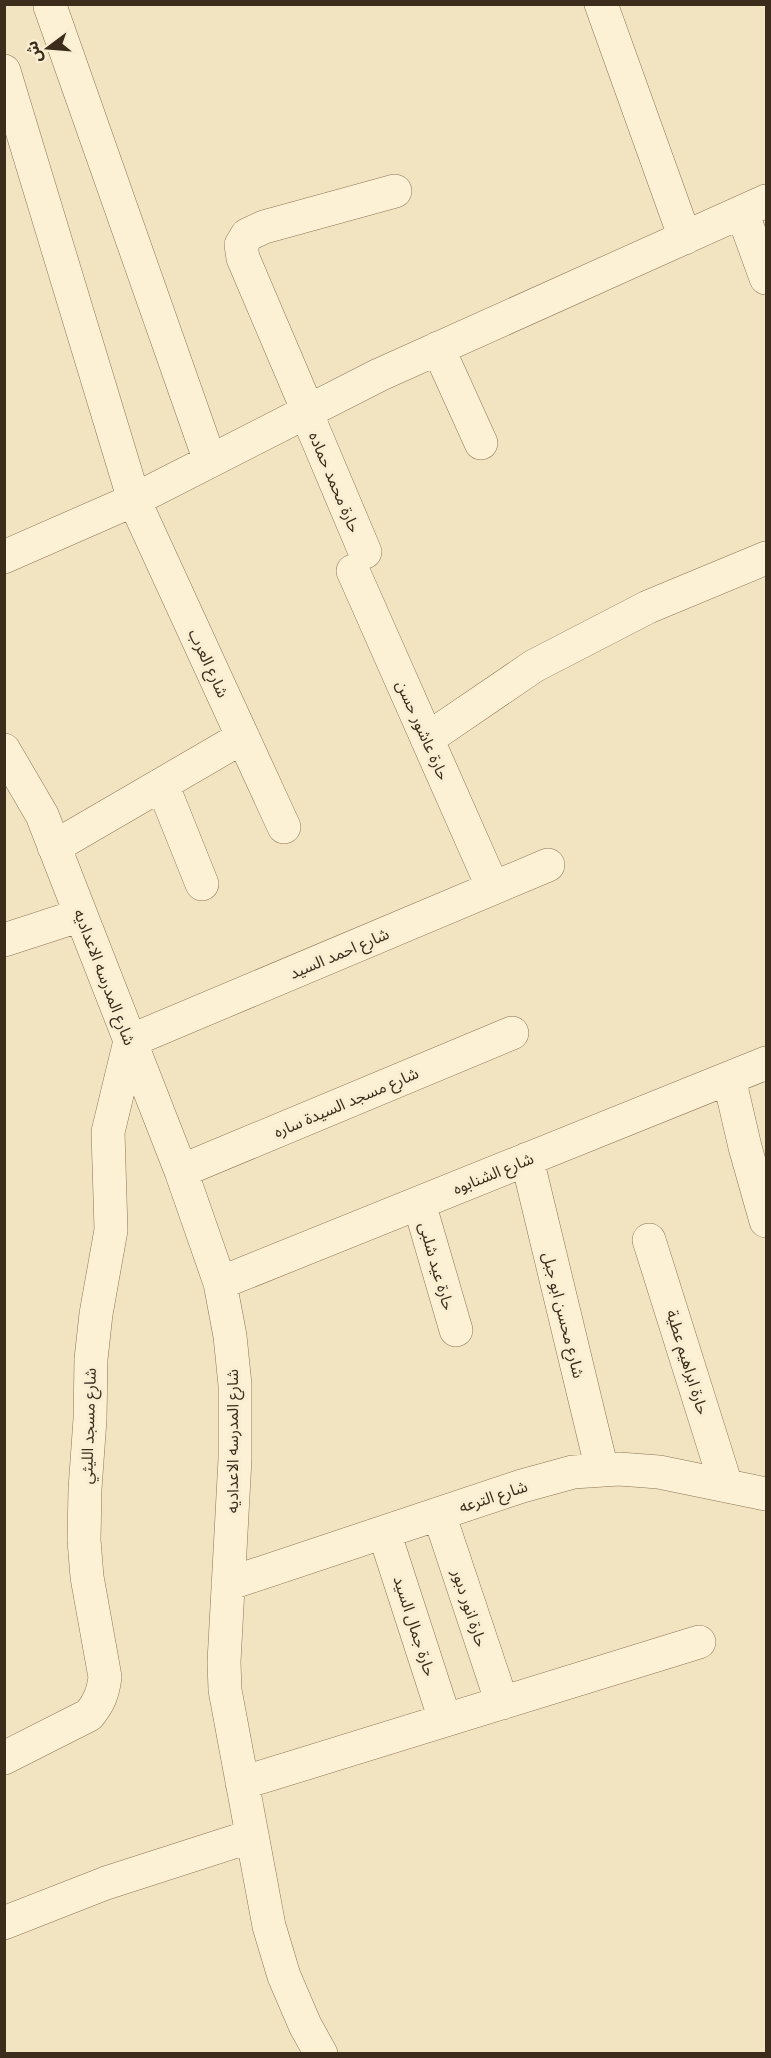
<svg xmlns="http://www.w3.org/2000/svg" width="771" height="2058" viewBox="0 0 771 2058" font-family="'Times New Roman','Noto Sans Arabic',serif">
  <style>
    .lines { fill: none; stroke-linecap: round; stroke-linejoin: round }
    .minor-casing { stroke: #8d7456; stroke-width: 34 }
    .minor { stroke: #fcf1d5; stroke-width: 33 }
    .labels { text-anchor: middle; stroke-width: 6; stroke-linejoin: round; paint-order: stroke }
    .street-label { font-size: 16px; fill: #3b2c1c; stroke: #f9eed1 }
  </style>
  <rect width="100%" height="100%" fill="#f2e4c1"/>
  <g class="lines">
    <defs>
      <path id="minor" d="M601 4 685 238
        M50 6 210 461
        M4 71 134 500 284 827
        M742 212 766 278
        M438 348 481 443
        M308 411 243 258 241 245 247 235 264 227 395 191
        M306 412 365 552
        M4 557 134 500 379 375 766 201
        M353 571 493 888
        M427 739 534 666 648 607 766 558
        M4 750 42 815 181 1171 220 1283 230 1336 235 1385V1459L224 1662 225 1690 269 1926 284 1976 305 2025 321 2054
        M162 784 202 884
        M54 847 243 737
        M4 940 81 915
        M729 1078 745 1147 766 1221
        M527 1159 602 1470
        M181 1171 512 1033
        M419 1203 456 1330
        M649 1240 726 1485
        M220 1283 766 1063
        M439 1514 502 1703
        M384 1532 445 1720
        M228 1584 522 1486 573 1472 619 1469 659 1472 766 1494
        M4 1758 89 1715C99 1703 103 1693 105 1677L87 1577 84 1540 85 1489 90 1419 91 1359 96 1314 111 1230 108 1132 130 1041 548 865
        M242 1783 699 1642
        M4 1923 106 1883 252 1836"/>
    </defs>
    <!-- minor casing -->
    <use href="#minor" class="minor-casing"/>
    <!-- minor -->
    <use href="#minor" class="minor"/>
  </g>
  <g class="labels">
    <!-- street labels -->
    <g class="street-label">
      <text transform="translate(335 482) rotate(67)" y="6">حارة محمد حماده</text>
      <text transform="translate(209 663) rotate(65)" y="6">شارع العرب</text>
      <text transform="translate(423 730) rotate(66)" y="6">حارة عاشور حسن</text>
      <text transform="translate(339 953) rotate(-23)" y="6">شارع احمد السيد</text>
      <text transform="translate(105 977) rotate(69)" y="6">شارع المدرسه الاعداديه</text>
      <text transform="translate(346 1102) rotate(-23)" y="6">شارع مسجد السيدة ساره</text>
      <text transform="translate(493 1173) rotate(-22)" y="6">شارع الشنابوه</text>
      <text transform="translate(437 1266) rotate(74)" y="6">حارة عيد شلبى</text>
      <text transform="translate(564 1315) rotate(76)" y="6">شارع محسن ابو جبل</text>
      <text transform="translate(688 1362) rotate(73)" y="6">حارة ابراهيم عطية</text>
      <text transform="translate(88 1426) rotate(-88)" y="6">شارع مسجد الليثي</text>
      <text transform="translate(232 1441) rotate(-90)" y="6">شارع المدرسه الاعداديه</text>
      <text transform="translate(493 1496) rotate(-18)" y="6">شارع الترعه</text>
      <text transform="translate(470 1608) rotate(72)" y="6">حارة انور دبور</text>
      <text transform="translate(415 1626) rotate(72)" y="6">حارة جمال السيد</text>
    </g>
  </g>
  <!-- border -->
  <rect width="771" height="2058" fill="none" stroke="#3b2c1c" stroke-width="12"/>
  <!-- north arrow -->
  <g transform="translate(48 48) rotate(254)" stroke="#f9eed1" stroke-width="4.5" paint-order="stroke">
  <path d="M0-4.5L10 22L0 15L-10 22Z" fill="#3b2c1c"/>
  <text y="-9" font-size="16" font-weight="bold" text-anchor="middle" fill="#3b2c1c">ش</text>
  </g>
</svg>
